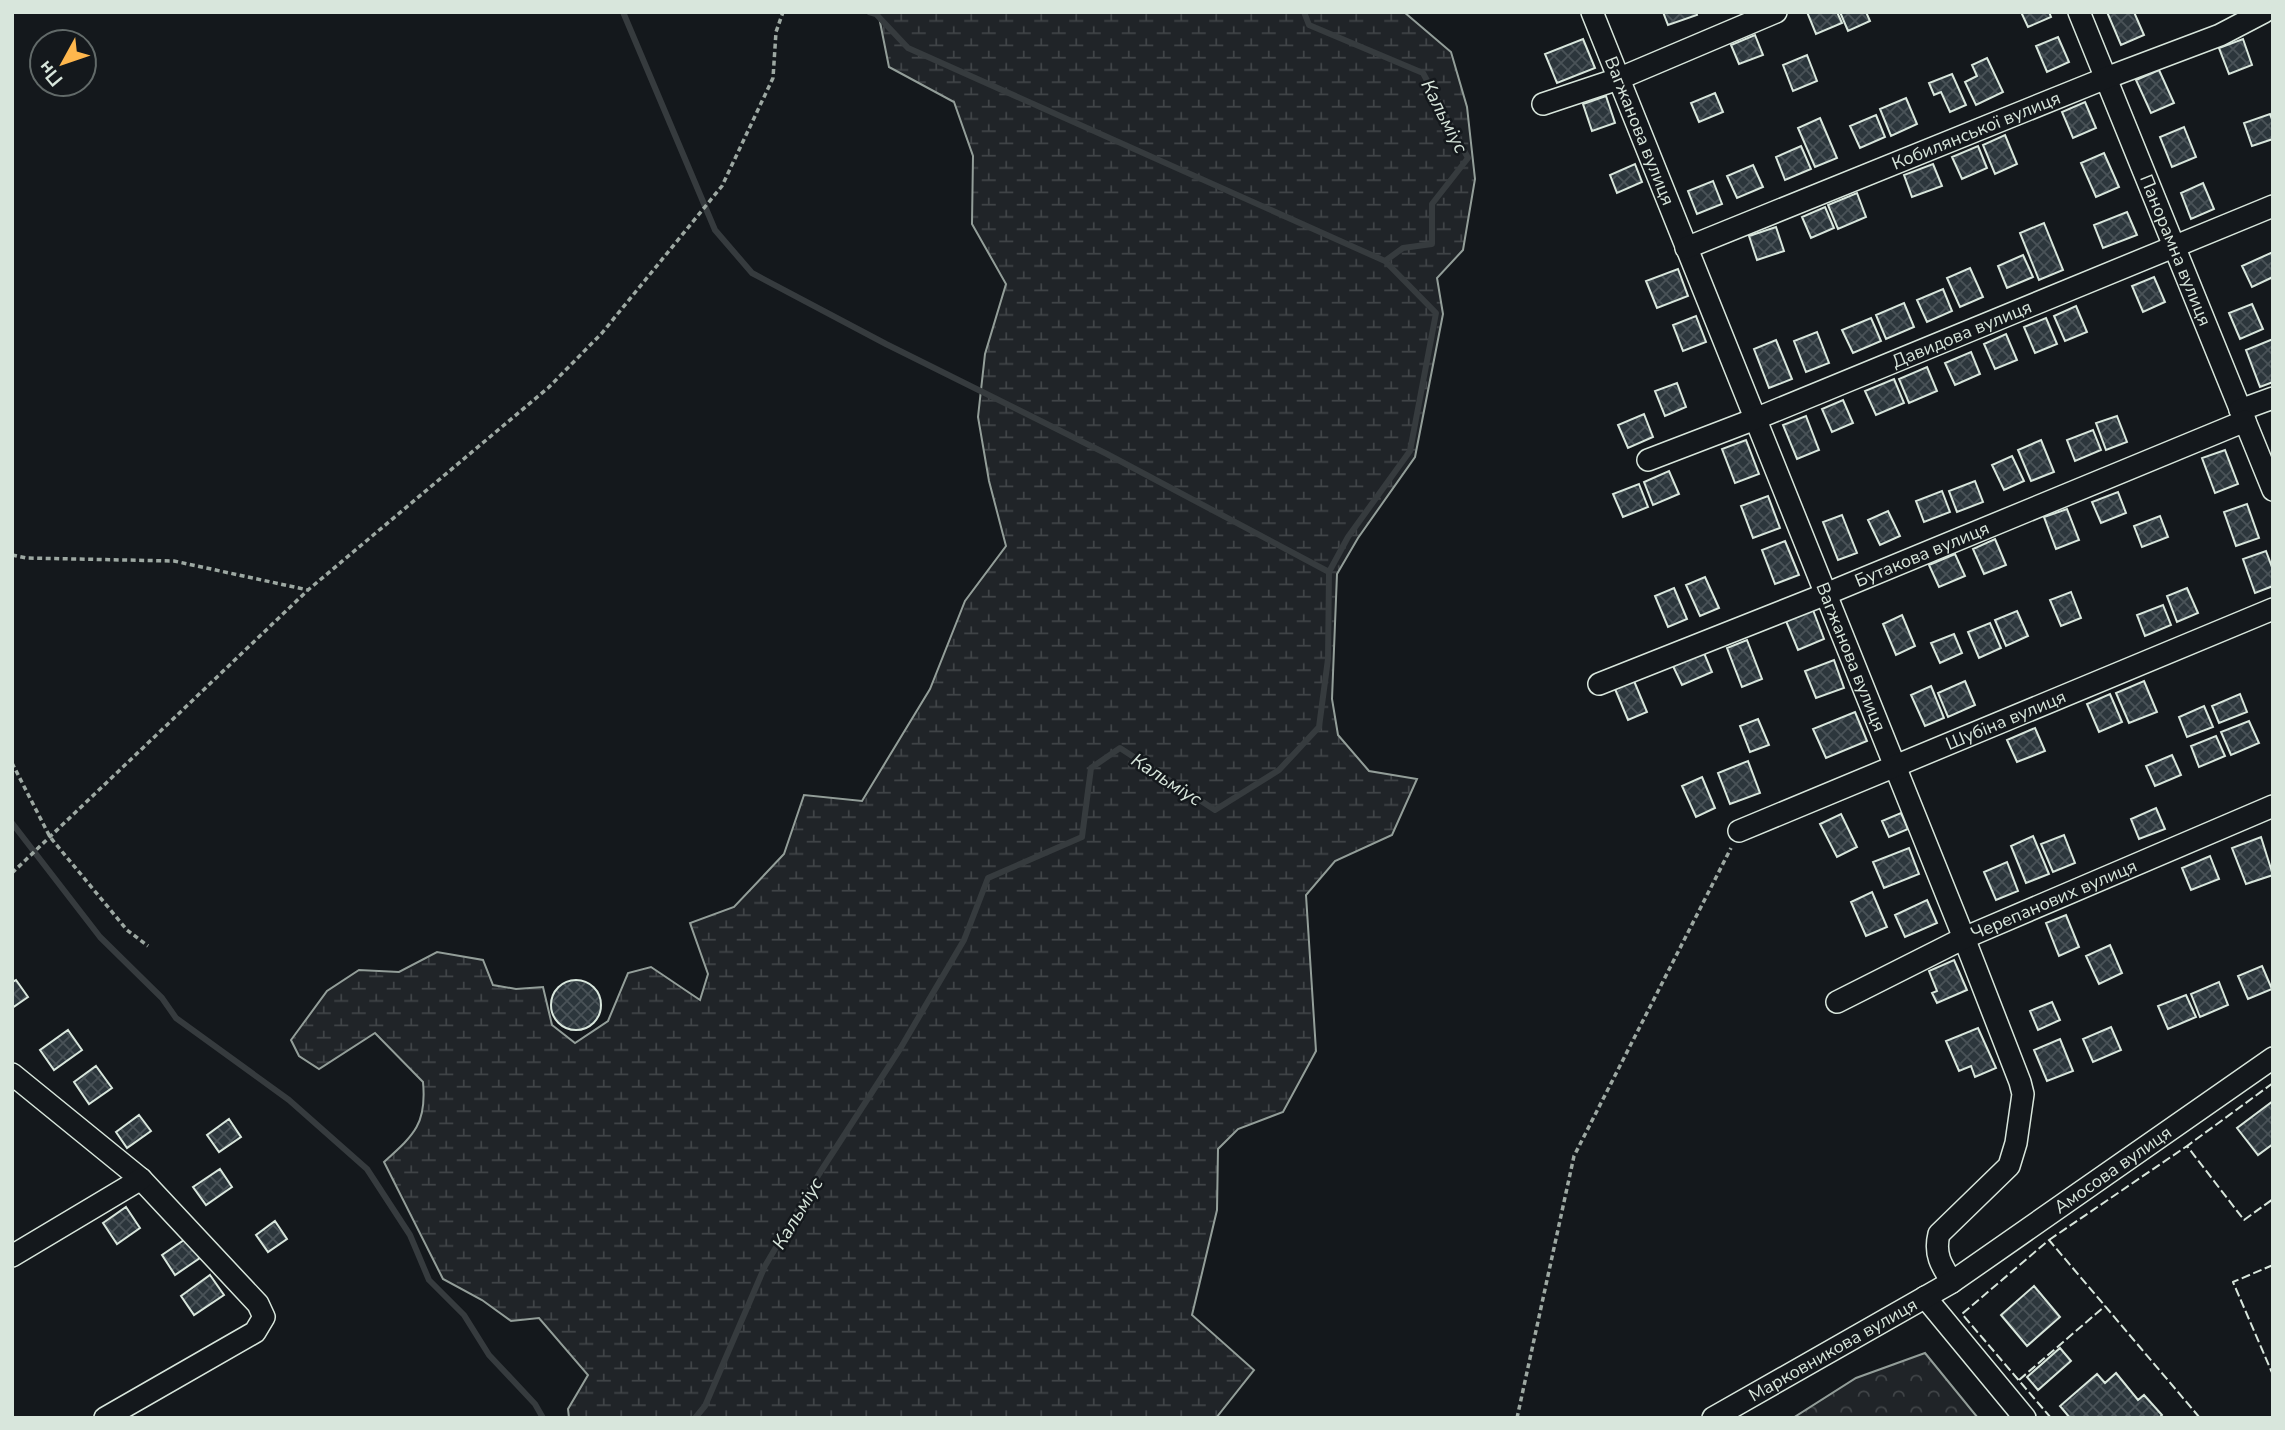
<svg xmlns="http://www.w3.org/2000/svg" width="2285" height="1430" viewBox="0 0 2285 1430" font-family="'Nunito Sans',sans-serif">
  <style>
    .forest { fill: url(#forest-crowns); stroke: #939e99; stroke-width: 2 }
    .wetland { fill: url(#wetland-marsh); stroke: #939e99; stroke-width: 2 }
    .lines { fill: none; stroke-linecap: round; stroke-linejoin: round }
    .stream { stroke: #363b3e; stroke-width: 6 }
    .building { fill: url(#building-cross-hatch); stroke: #d8e6dc; stroke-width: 2 }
    .minor-casing { stroke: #d8e6dc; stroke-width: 24 }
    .path { stroke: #9da8a2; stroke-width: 3.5; stroke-dasharray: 5 3.5; stroke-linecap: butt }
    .minor { stroke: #14181c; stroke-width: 21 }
    .fence { stroke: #d8e6dc; stroke-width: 2; stroke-dasharray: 9 3.5; stroke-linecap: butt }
    .labels { text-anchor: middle; stroke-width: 5; stroke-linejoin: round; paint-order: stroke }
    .street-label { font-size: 18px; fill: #d8e6dc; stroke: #14181c }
    .water-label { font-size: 19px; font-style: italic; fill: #d8e6dc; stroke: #14181c }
  </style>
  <defs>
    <pattern id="forest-crowns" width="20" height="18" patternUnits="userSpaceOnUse" patternTransform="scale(1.75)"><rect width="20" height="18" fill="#202428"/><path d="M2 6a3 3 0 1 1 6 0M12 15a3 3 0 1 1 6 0" fill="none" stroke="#404447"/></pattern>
    <pattern id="wetland-marsh" width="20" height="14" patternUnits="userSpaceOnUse" patternTransform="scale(1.75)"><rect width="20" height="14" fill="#202428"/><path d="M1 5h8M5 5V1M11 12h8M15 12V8" fill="none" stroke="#404447"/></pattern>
    <pattern id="building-cross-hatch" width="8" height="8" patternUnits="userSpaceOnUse" patternTransform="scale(1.75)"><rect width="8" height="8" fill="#2c363c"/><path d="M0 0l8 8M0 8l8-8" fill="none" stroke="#4a5358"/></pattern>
  </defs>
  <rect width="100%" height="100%" fill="#14181c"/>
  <!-- forest -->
  <path class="forest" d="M1925 1353 1978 1418H1793L1856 1378Z"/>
  <!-- wetland -->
  <path class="wetland" d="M878 12H1404L1451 52 1467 107 1475 179 1463 250 1437 278 1443 314 1415 457 1358 538 1337 574 1332 699 1338 735 1369 771 1417 779 1392 835 1335 861 1306 895 1316 1051 1283 1112 1238 1129 1218 1149 1217 1210 1192 1315 1254 1370 1216 1418H569L568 1409 588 1375 539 1318 511 1321 482 1300 443 1279 384 1162C414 1135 427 1124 423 1082L375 1033 319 1069 299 1056 291 1040 327 991 359 970 399 972 437 952 483 960 493 985 516 989 543 987 552 1025 575 1043 608 1021 628 973 651 967 700 1000 708 974 690 923 734 907 784 854 804 795 862 801 930 689 965 601 1006 546 989 481 978 417 985 354 1006 284 972 224 973 156 954 102 889 67Z"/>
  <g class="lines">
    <!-- stream -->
    <path class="stream" d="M623 12 715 230 752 273 886 344 1107 454 1329 572
      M869 12 876 14 908 48 1385 261
      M12 823 100 937 162 998 176 1018 289 1100 367 1169 410 1235 429 1280 464 1315 489 1355 535 1404 543 1418
      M695 1418 705 1406 765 1266 819 1174 900 1049 964 940 988 878 1082 837 1091 768 1120 748 1215 810 1279 770 1319 727 1328 659 1329 572 1348 537 1410 451 1436 313 1385 261 1403 248 1432 244V204L1468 158 1423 73 1309 25 1304 12"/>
  </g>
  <!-- building -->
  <path class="building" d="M1663 12H1696L1697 15 1668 25Z
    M1807 12H1837L1842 23 1816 34Z
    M1840 12H1866L1870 21 1848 31Z
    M2021 12H2049L2051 17 2028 27Z
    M2107 12H2134L2144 35 2121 45Z
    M1755 35 1763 55 1739 64 1731 45Z
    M2058 37 2069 62 2047 72 2036 46Z
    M1583 39 1595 68 1557 83 1545 54Z
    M2243 39 2252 65 2229 74 2219 48Z
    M1807 55 1817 81 1793 91 1783 65Z
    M1987 58 2003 92 1976 105 1965 82 1977 76 1972 65Z
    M2159 70 2174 103 2151 113 2136 80Z
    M1952 74 1966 105 1950 112 1941 92 1934 95 1929 83Z
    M1715 93 1723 112 1699 122 1691 103Z
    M1606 96 1615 123 1592 131 1583 104Z
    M1906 98 1917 124 1891 136 1880 109Z
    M2085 102 2096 128 2073 138 2062 112Z
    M2270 114 2273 122V139L2252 146 2244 123Z
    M1876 115 1885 137 1860 148 1850 126Z
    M1820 118 1837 158 1815 167 1798 128Z
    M2184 127 2196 157 2172 167 2160 137Z
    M2005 135 2017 164 1995 174 1983 145Z
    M1801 146 1811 169 1785 180 1776 157Z
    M1978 146 1987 168 1962 179 1952 157Z
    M2104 153 2119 187 2096 197 2081 163Z
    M1635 164 1642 182 1617 193 1610 175Z
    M1933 164 1942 186 1912 197 1904 175Z
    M1753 165 1763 187 1737 198 1727 176Z
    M1713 181 1722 204 1697 214 1688 191Z
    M2203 183 2214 209 2191 219 2181 193Z
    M1857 193 1866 217 1838 229 1828 205Z
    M1825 207 1834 228 1811 238 1802 217Z
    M2127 212 2137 235 2103 248 2094 225Z
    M2044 223 2063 270 2039 280 2020 233Z
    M1776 227 1784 251 1757 260 1749 236Z
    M2273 252V277L2252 287 2242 266Z
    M2023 255 2033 277 2007 288 1998 266Z
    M1970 268 1983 297 1960 307 1947 278Z
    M1678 269 1688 296 1657 308 1646 281Z
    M2154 277 2165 302 2143 312 2132 286Z
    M1943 289 1952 311 1927 322 1917 300Z
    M1904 303 1914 327 1886 339 1876 315Z
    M2252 304 2263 329 2240 339 2229 313Z
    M2076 306 2087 332 2065 341 2054 316Z
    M1696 316 1706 342 1683 351 1673 325Z
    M1871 318 1881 341 1853 353 1842 330Z
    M2046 318 2057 344 2035 353 2024 327Z
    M1817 332 1829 363 1806 372 1794 341Z
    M2006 334 2017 360 1995 369 1984 344Z
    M2273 339V382L2260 387 2246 350Z
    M1776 340 1792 379 1769 388 1754 349Z
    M1971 352 1980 374 1955 385 1945 363Z
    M1927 367 1937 391 1909 403 1899 379Z
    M1894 379 1904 403 1876 415 1865 391Z
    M1677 383 1686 407 1665 416 1655 391Z
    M1843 400 1853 423 1832 432 1822 409Z
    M1644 414 1653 437 1628 448 1618 425Z
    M1806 416 1819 450 1797 459 1783 425Z
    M2117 416 2127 442 2106 450 2096 423Z
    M2093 430 2101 450 2075 461 2067 440Z
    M1746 440 1759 474 1735 483 1722 449Z
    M2041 440 2054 472 2031 481 2018 450Z
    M2225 450 2238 484 2215 493 2202 458Z
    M2012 456 2024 481 2004 490 1992 465Z
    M1669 471 1679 494 1653 505 1644 482Z
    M1975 481 1983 502 1957 512 1949 491Z
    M1639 484 1648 507 1623 517 1613 494Z
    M1942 491 1950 512 1924 522 1916 501Z
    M2118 492 2126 513 2101 523 2092 502Z
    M1768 496 1780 528 1753 538 1741 506Z
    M2247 504 2259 538 2236 546 2224 512Z
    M2067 509 2079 540 2056 549 2044 517Z
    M1888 511 1900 536 1880 545 1868 520Z
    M1842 515 1857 553 1838 560 1823 522Z
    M2160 516 2168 537 2142 547 2134 526Z
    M1995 539 2006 565 1984 574 1973 549Z
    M1785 541 1799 575 1775 584 1762 550Z
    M2266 551 2273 570V586L2255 593 2243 559Z
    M1955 554 1965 576 1939 587 1929 565Z
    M1705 577 1719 608 1700 616 1686 585Z
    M1674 588 1687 619 1668 627 1655 596Z
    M2187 588 2198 613 2177 622 2167 596Z
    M2071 592 2081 618 2061 626 2050 600Z
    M2163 605 2171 625 2145 636 2137 615Z
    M1813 610 1824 639 1798 650 1786 621Z
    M2017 611 2028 636 2006 646 1995 620Z
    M1902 615 1915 646 1896 655 1883 624Z
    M1990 623 2001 648 1979 658 1968 632Z
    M1954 634 1962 653 1940 663 1931 643Z
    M1747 640 1762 679 1742 687 1727 648Z
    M1704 653 1712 672 1682 685 1673 666Z
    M1834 660 1844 688 1816 698 1805 671Z
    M1634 681 1647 712 1628 720 1615 689Z
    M1965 681 1975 705 1948 717 1938 693Z
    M2144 681 2157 712 2129 723 2116 693Z
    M1931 686 1944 718 1925 726 1911 695Z
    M2110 694 2122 722 2099 732 2087 704Z
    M2240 694 2247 712 2219 723 2212 706Z
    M2204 706 2213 727 2187 737 2179 717Z
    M1855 712 1867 741 1826 758 1813 729Z
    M1758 719 1769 745 1750 752 1740 726Z
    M2249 721 2259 743 2231 755 2221 732Z
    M2035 728 2045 751 2017 762 2007 740Z
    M2216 736 2225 756 2199 767 2191 746Z
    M2172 755 2181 775 2155 786 2146 766Z
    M1748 761 1760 793 1730 804 1718 773Z
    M1702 777 1715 808 1696 817 1682 786Z
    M2156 808 2165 829 2139 839 2131 819Z
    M1901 813 1908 829 1889 837 1882 821Z
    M1841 814 1857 847 1837 857 1820 824Z
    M2064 835 2075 863 2053 872 2041 844Z
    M2033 836 2049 874 2026 883 2011 846Z
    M2261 837 2273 875 2246 884 2232 848Z
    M1909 848 1919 874 1884 888 1873 862Z
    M2210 856 2219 879 2191 890 2182 868Z
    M2007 862 2018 891 1996 900 1984 872Z
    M1872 892 1887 927 1866 936 1851 902Z
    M1927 900 1937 923 1905 937 1895 915Z
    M2066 915 2079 947 2059 956 2046 923Z
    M2110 945 2122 973 2099 984 2086 956Z
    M1954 960 1967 990 1937 1003 1932 993 1937 991 1929 971Z
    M2262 966 2272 989 2248 999 2238 976Z
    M551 1005a25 25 0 1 1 50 0a25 25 0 1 1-50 0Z
    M16 980 28 997 12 1008V982Z
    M2219 982 2228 1005 2200 1017 2191 994Z
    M2186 995 2196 1017 2168 1029 2158 1006Z
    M2052 1002 2060 1020 2038 1030 2030 1011Z
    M2111 1027 2121 1050 2093 1062 2083 1039Z
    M1978 1028 1996 1068 1975 1077 1971 1066 1959 1071 1946 1041Z
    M68 1030 82 1050 54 1070 40 1050Z
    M2060 1039 2073 1071 2047 1081 2034 1050Z
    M96 1066 112 1088 89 1104 74 1082Z
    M2273 1101V1144L2258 1155 2237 1128Z
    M139 1115 151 1131 127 1148 116 1132Z
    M229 1119 241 1137 219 1152 207 1135Z
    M220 1169 232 1187 206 1205 193 1187Z
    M126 1207 140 1228 117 1244 103 1223Z
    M275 1221 287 1239 268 1252 256 1235Z
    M187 1238 200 1258 175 1275 162 1255Z
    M210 1275 224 1295 194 1315 181 1296Z
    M2034 1286 2060 1317 2027 1346 2001 1315Z
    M2060 1348 2071 1361 2038 1390 2027 1377Z
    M2116 1373 2138 1400 2144 1395 2162 1415 2159 1418H2070L2060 1406 2097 1374 2105 1383Z"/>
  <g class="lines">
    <defs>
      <g id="minor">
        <path id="s1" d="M1592 12 1964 938 2020 1082 2023 1094 2016 1143 2009 1166 1939 1234C1934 1254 1941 1265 1952 1282"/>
        <path id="s2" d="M2079 12 2273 490"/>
        <path d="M1543 104 1618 79 1776 12"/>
        <path id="s3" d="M1686 248 2106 78 2220 35 2264 12"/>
        <path d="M2240 410 2273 398"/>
        <path id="s4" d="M1648 460 1755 419 2273 206"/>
        <path id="s5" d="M1599 684 1826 594 2245 421"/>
        <path id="s6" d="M1739 831 2273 609"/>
        <path id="s7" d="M1837 1002 1964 938 2273 806"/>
        <path d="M12 1074 141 1179 258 1304 264 1317 255 1332 105 1418"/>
        <path d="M12 1256 141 1179"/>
        <path d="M1925 1297 2025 1418"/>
        <path id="s8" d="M1713 1418 1952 1282 2273 1058"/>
      </g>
    </defs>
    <!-- minor casing -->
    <use href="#minor" class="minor-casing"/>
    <!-- path -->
    <path class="path" d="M12 555 26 558 174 561 308 590
      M12 763 50 837 127 930 148 946
      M12 873 308 590 548 388 602 333 722 186 773 78 776 32 783 12
      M1517 1418 1574 1156 1731 848"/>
    <!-- minor -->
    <use href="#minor" class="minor"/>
    <!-- fence -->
    <path class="fence" d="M2273 1083 2187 1146 2244 1220 2273 1199
      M2049 1240 2187 1146
      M2273 1265 2233 1282 2273 1375
      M2019 1380 2105 1306
      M2051 1418 1962 1314 2049 1240 2200 1418"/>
  </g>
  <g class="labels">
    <!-- street labels -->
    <g class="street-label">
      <text dy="6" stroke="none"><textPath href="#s1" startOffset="128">Вагжанова вулиця</textPath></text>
      <text dy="6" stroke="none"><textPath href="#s3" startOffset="313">Кобилянської вулиця</textPath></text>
      <text dy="6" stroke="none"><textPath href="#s2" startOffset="257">Панорамна вулиця</textPath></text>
      <text dy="6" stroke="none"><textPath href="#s4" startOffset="338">Давидова вулиця</textPath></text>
      <text dy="6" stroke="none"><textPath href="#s5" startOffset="348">Бутакова вулиця</textPath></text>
      <text dy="6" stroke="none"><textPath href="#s1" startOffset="695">Вагжанова вулиця</textPath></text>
      <text dy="6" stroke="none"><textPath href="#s6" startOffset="289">Шубіна вулиця</textPath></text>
      <text dy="6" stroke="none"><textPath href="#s7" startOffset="240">Черепанових вулиця</textPath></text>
      <text dy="6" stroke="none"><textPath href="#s8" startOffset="471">Амосова вулиця</textPath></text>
      <text dy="6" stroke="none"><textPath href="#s8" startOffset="138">Марковникова вулиця</textPath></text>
    </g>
    <!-- water labels -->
    <g class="water-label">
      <text transform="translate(1445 116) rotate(63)" y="7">Кальміус</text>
      <text transform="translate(1167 779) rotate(33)" y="7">Кальміус</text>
      <text transform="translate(797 1213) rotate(-59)" y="7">Кальміус</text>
    </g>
  </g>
  <!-- border -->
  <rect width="2285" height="1430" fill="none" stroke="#d8e6dc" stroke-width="28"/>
  <!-- north arrow -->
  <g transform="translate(63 63) rotate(230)"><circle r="33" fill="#14181c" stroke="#626a69" stroke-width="2"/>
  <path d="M0-5L12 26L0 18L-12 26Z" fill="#ffb74d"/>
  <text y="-10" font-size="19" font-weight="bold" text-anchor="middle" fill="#d8e6dc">Пн</text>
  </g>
</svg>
